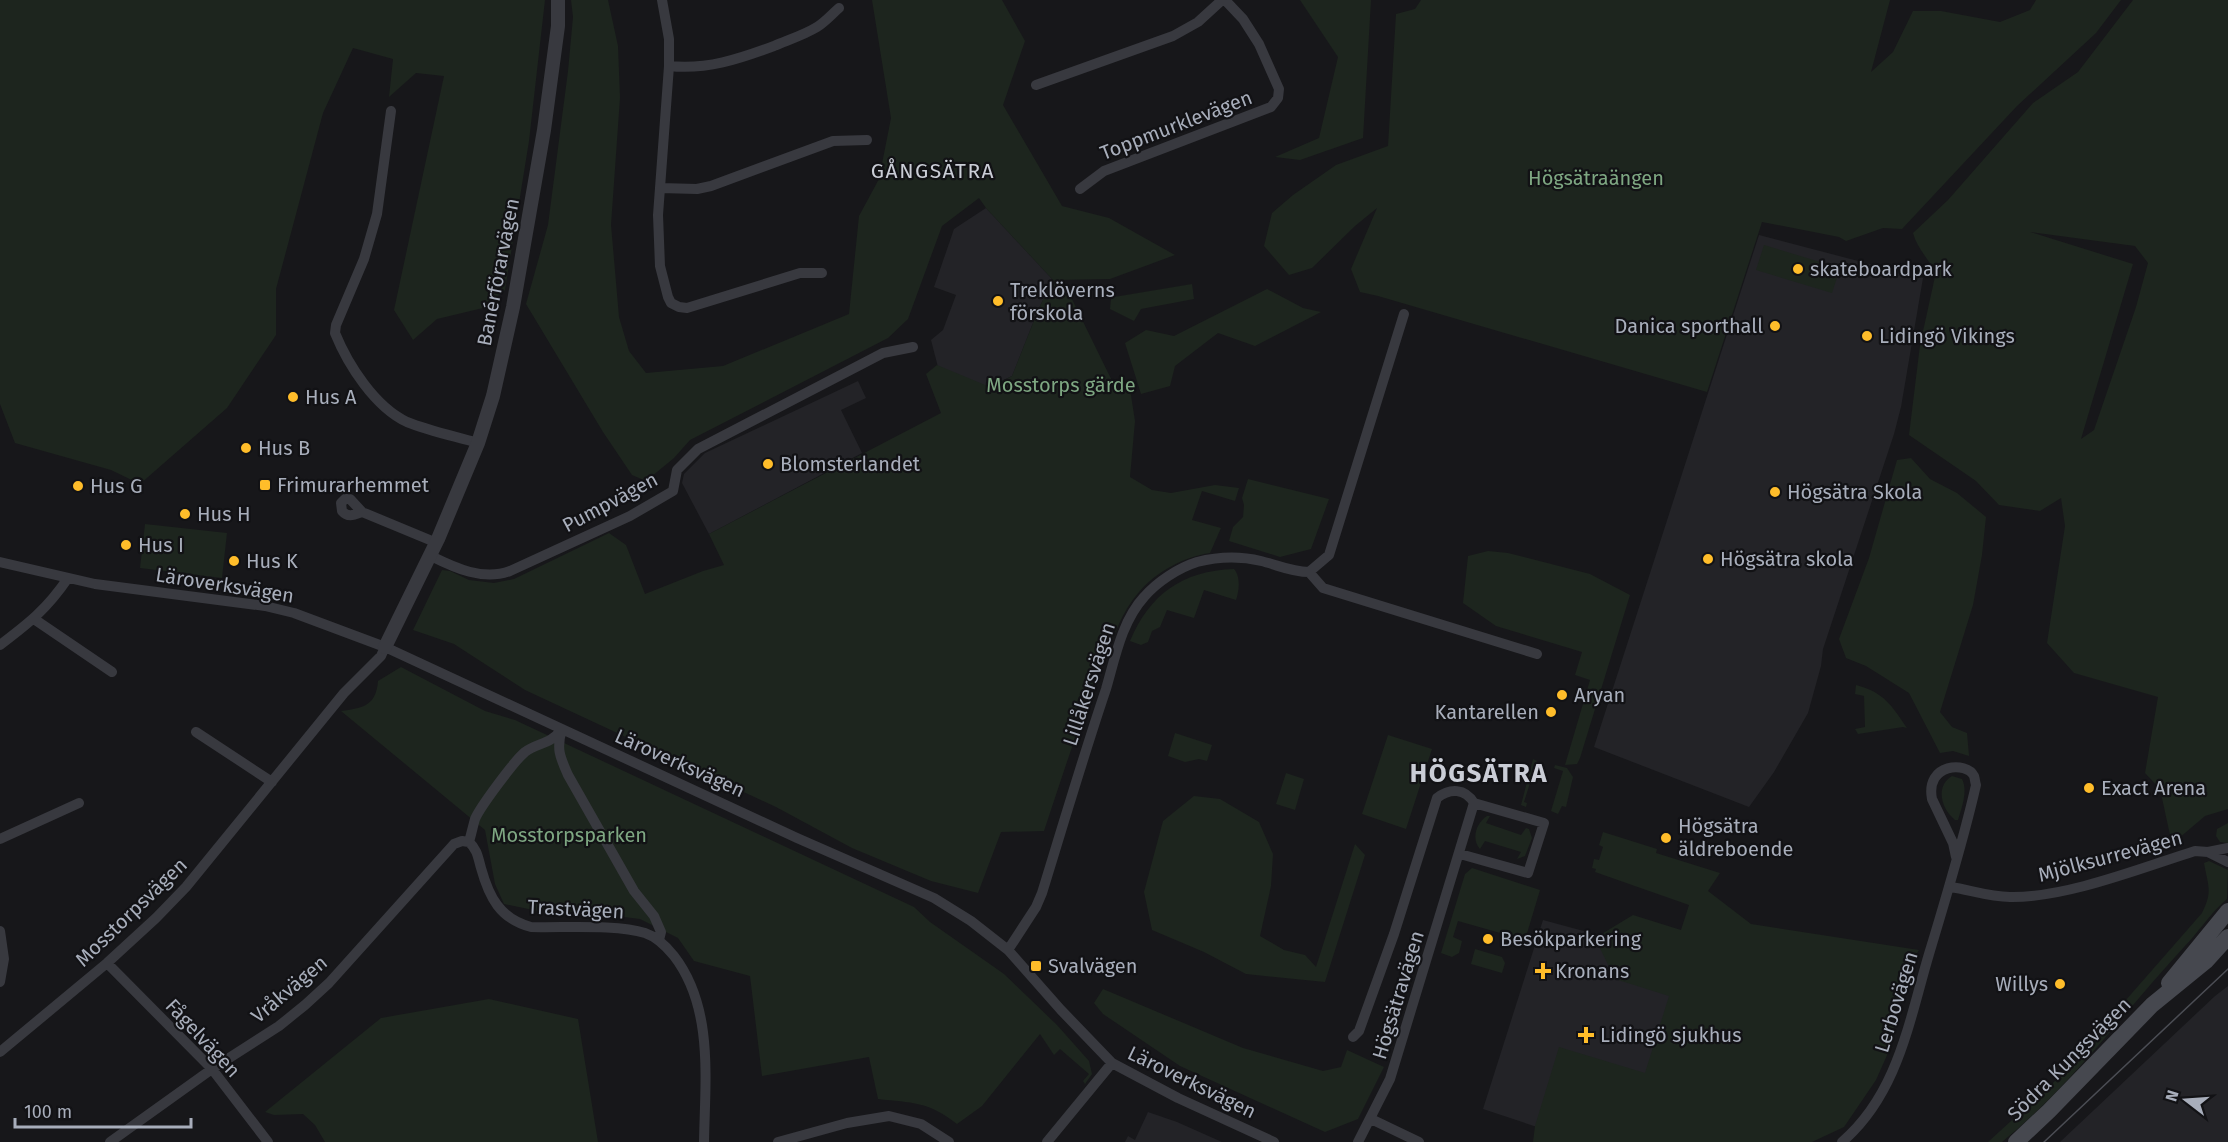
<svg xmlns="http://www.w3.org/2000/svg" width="2228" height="1142" viewBox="0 0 2228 1142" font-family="'Fira Sans',sans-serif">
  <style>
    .built { fill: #232327 }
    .green { fill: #1d251e; fill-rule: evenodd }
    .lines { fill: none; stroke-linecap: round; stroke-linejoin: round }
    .minor { stroke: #38393f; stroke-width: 10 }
    .tertiary { stroke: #38393f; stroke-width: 14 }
    .secondary { stroke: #46484f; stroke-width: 16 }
    .tram { stroke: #4b4d54; stroke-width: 1.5 }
    .poi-dot { fill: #ffbd2a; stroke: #121215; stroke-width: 2 }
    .labels { text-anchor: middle; stroke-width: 4.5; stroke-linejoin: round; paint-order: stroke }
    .street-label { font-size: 20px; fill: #a8aebb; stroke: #121215 }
    .park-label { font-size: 20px; fill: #7ea782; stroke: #121215 }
    .poi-label { font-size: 20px; fill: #a8aebb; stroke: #121215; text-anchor: start }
    .neighbourhood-label { font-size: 21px; letter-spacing: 1.5px; fill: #cacdd6; stroke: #121215 }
    .district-label { font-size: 26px; font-weight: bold; letter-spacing: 1.5px; fill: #cacdd6; stroke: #121215 }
  </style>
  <rect width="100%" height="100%" fill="#17171a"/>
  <!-- built -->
  <path class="built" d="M986 208 1053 280 1039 308 1012 376 990 387 939 371 931 340 943 330 956 295 934 287 954 229Z
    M1759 235 1923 278 1901 407 1894 434 1823 649 1821 666 1808 713 1774 772 1749 807 1594 747Z
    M858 381 866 398 841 410 862 453 709 534 682 483 684 474 705 453Z
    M1543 920 1602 936 1678 990 1651 1081 1540 1128 1483 1109Z
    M2228 986V1142H2060L2215 996Z
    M1148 1112 1177 1122 1222 1142H1125L1128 1136 1135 1140Z"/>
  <!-- green -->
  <path class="green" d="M0 0H545L529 141 505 290 483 308 437 319 413 340 394 310 444 76 416 73 389 97 393 59 353 48 323 113 276 289V335L227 408 140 484 111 470 15 443 0 404Z
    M571 0H608L618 46 620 98 611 225 619 317 629 351 646 373 723 366 849 314 859 216 879 179 891 118 872 0H1002L1025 41 1003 105 1062 206 1109 218 1175 255 1110 279 1054 280 1068 291 1117 391 1130 389 1135 421 1130 477 1152 490 1171 493 1215 485 1239 488 1235 501 1202 491 1192 520 1221 528 1210 553C1184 557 1157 571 1139 592 1122 611 1113 638 1104 661 1081 717 1063 774 1044 831L1001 832 978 893 931 881 852 848 776 807 525 690 454 644 413 630 442 570 450 571 469 580 494 583 514 579 609 533 626 545 645 594 703 571 724 565 709 534 941 413 926 374 937 365 990 387 1012 376 1039 308 1053 280 986 208 979 198 942 226 908 319 888 338 690 440 674 458 646 481 632 475 603 432 526 304 548 225 568 71 573 17Z
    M1300 0H1371L1363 138 1300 160 1275 157 1319 138 1338 57Z
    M1421 0H1890L1871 72 1893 52 1913 11H1941L2000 22 2030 10 2036 0H2121L2096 33 2017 106 1902 229 1883 228 1846 241 1839 237 1762 222 1707 392 1378 296 1360 292 1351 269 1377 208 1355 226 1312 268 1289 275 1264 246 1272 213 1293 195 1336 165 1388 146 1396 14 1415 9Z
    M2133 0H2228V809L2205 816 2172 844 2160 789 2145 773 2158 697 2074 673 2047 643 2065 526 2061 498 2040 511 1999 505 1976 481 1909 435 1920 345 1936 272C1928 259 1917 248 1913 233L1948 200 2033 103 2078 72ZM2030 232 2135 246 2148 263 2136 307 2094 430 2081 439 2133 264Z
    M1764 245 1840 268 1832 293 1756 270Z
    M1192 284 1194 299 1141 309 1134 321 1110 309 1111 299 1114 297Z
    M1267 289 1303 308 1321 312 1255 346 1218 333 1175 366 1170 386 1141 394 1125 343 1146 330 1174 336Z
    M1911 458 1930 479 1957 493 1986 517 1982 555 1973 605 1940 712 1952 727 1967 733 1969 756 1953 751 1940 753 1909 693 1866 666 1846 658 1839 639 1869 558 1897 460Z
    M1248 479 1329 499 1311 549 1280 557 1229 541 1233 527 1243 517 1244 505 1242 498Z
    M145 524 227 533 222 578 140 568Z
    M1488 551 1508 553 1590 574 1630 595 1580 758 1577 764 1565 765 1590 680 1575 675 1582 652 1496 626 1463 603 1468 556Z
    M1234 569C1241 577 1239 591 1236 600L1204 590 1194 618 1167 610 1160 627 1152 631 1148 642 1141 645 1130 641C1150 594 1182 571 1234 569Z
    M401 667 485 711 515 720 914 907 930 922 1004 974 1057 1025 1089 1061 1092 1074 1085 1084 1083 1081 1089 1074 1060 1049 1054 1055 1040 1034 982 1106 957 1124C928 1101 912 1103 878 1099L869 1057 762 1076 750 976 694 961 678 938 640 919 600 914 562 916 504 904 495 884 485 830 341 711C363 708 376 706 378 681Z
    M1856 685C1884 692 1892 706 1907 728L1903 727 1858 734 1855 729 1865 727 1864 696 1855 694Z
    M1175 733 1212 745 1207 761 1199 759 1185 762 1168 756Z
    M1388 735 1432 749 1406 829 1362 814Z
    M1533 759 1537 761 1524 802 1527 803 1526 807 1521 805Z
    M1555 765 1567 768 1573 777 1566 807 1562 806 1558 814 1551 811 1563 771 1554 768Z
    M1286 773 1304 779 1295 810 1276 804Z
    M1952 776 1962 779C1968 791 1962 807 1958 820H1955C1941 809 1935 786 1952 776Z
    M1194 796 1220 799 1259 822 1273 854 1271 886 1260 936 1284 950 1305 955 1316 967 1355 844 1365 855 1325 982 1246 974 1204 952 1152 930 1144 892 1163 821Z
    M1487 816H1490L1486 823 1521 835 1526 828 1529 829 1532 838 1525 856 1517 859 1521 852 1485 841 1480 849C1471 839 1476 823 1487 816Z
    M2228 823V843L2220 842 2216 836 2217 829Z
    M1603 832 1657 849 1656 853 1720 873 1708 891 1751 924 1919 950 1905 972 1896 1000 1892 1044 1876 1080 1844 1127 1812 1142H1533L1535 1126 1559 1047 1645 1073 1669 996 1615 979 1595 938 1633 915 1681 930 1689 905 1595 872 1596 869 1592 868 1594 859 1599 860 1603 847 1599 845Z
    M2209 861 2228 870 2227 899C2212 911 2198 933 2184 947 2124 1012 2071 1086 2002 1142H1988L2055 1081 2202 913C2213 891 2208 886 2204 863Z
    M1472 868 1540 890 1525 940 1458 921 1453 937 1462 941 1459 953 1452 957 1441 953 1465 874Z
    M1475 949 1502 957 1505 963 1502 973 1471 964Z
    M1103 989 1243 1048 1323 1071 1341 1067 1347 1050 1384 1067 1358 1119 1325 1132 1180 1066 1103 1014 1094 1003Z
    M489 999 578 1019 598 1142H325L315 1125 303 1114 274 1115 265 1112 381 1018Z"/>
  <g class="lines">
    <!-- minor -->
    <path class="minor" d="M662 0 669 39V66L658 215 660 266 668 297 671 303 679 307 687 308 800 273H822
      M669 66C707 70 739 59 774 46 788 40 804 35 817 27 825 22 832 14 839 8
      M1036 85 1173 36 1198 22 1222 0
      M391 111 377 214 364 259 336 325 335 333C348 365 375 407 407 422 429 431 454 436 478 443
      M660 188 697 189 711 186 833 141 867 140
      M1080 189 1104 171 1271 107 1278 98 1279 89 1259 44 1243 19 1225 0
      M362 512C354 515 348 518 342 511L341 503 345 499H350L362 512 437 543
      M431 556C455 568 483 581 510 571L630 516 673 491 677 470 698 449 883 353 913 347
      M0 562 95 584 265 606 294 613 385 647 797 838 934 898 971 921 1008 950 1061 1010 1112 1063 1178 1098 1274 1142
      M1309 572 1323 588 1537 654
      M34 619 112 672
      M0 645C29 623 47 609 68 578
      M562 729C556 749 560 757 568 775L634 891 654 916 661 932 659 940
      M196 732 272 782
      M0 839 79 803
      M469 842C477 849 478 857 481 868 489 897 500 919 531 927 563 928 617 924 645 933 657 937 666 946 674 956 714 1008 705 1080 704 1142
      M469 842C471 835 473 826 475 819 480 807 515 760 525 752 537 743 551 744 560 731
      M2208 852 2228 862
      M1951 887C1970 890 1990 897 2010 897 2066 898 2141 868 2195 851L2208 852 2228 848
      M0 931 4 959 0 982
      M1008 950 1036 907 1042 893C1063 825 1083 757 1106 689 1115 658 1122 621 1144 597 1157 582 1178 568 1197 562 1217 557 1240 556 1261 561 1278 565 1291 572 1309 572L1329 555 1404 314
      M107 963 212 1069 268 1142
      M1353 1037 1359 1031 1394 934 1437 798C1450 788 1465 788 1474 803
      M0 1052 107 963 156 918 186 887 344 693 381 656 385 647
      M1371 1119 1419 1142
      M110 1142 212 1069 279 1026 305 1005 329 983 454 844 462 841 469 842
      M778 1142 847 1123 889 1116 921 1124 949 1142
      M1047 1142 1112 1063
      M1358 1142 1390 1079 1474 803 1544 823 1528 873 1460 854
      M1842 1142C1898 1094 1909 1021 1929 954 1946 898 1963 842 1976 785 1975 782 1975 779 1974 776 1967 761 1925 763 1932 799L1953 843 1956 857"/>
    <!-- tertiary -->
    <path class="tertiary" d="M385 647 438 539 478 443 493 396 513 307 544 130 558 26V0"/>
    <!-- secondary -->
    <path class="secondary" d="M2169 983 2228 911
      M2016 1142 2049 1111 2152 1005 2206 961 2228 937"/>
    <!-- tram -->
    <path class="tram" d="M2044 1142 2228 969"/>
  </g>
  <!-- markers -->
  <g class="poi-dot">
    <circle cx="1798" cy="269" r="6"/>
    <circle cx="998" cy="301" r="6"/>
    <circle cx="1775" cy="326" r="6"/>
    <circle cx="1867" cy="336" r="6"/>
    <circle cx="293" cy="397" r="6"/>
    <circle cx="246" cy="448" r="6"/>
    <circle cx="768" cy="464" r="6"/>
    <rect x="259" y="479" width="12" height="12" rx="3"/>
    <circle cx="78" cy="486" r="6"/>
    <circle cx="1775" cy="492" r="6"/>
    <circle cx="185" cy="514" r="6"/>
    <circle cx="126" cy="545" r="6"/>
    <circle cx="1708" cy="559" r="6"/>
    <circle cx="234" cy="561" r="6"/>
    <circle cx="1562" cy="695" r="6"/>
    <circle cx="1551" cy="712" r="6"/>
    <circle cx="2089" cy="788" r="6"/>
    <circle cx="1666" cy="838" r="6"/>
    <circle cx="1488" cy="939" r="6"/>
    <rect x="1030" y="960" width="12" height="12" rx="3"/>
    <path d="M1540 962h6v6h6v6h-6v6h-6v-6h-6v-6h6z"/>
    <circle cx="2060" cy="984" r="6"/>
    <path d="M1583 1026h6v6h6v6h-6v6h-6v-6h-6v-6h6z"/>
  </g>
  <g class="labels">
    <!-- street labels -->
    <g class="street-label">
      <text transform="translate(1176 125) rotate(-21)" y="7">Toppmurklevägen</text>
      <text transform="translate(498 272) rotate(-79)" y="7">Banérförarvägen</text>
      <text transform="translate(610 502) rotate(-28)" y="7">Pumpvägen</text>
      <text transform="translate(225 585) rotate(9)" y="7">Läroverksvägen</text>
      <text transform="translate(1089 684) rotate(-72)" y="7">Lillåkersvägen</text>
      <text transform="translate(680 763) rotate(24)" y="7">Läroverksvägen</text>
      <text transform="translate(2110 856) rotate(-15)" y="7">Mjölksurrevägen</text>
      <text transform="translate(576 909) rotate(3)" y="7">Trastvägen</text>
      <text transform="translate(131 912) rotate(-44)" y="7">Mosstorpsvägen</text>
      <text transform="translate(289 989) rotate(-40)" y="7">Vråkvägen</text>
      <text transform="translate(1398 995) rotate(-73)" y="7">Högsätravägen</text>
      <text transform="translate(1896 1002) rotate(-73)" y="7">Lerbovägen</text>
      <text transform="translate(203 1038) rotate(47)" y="7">Fågelvägen</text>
      <text transform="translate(2069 1059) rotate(-45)" y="7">Södra Kungsvägen</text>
      <text transform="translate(1192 1082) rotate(26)" y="7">Läroverksvägen</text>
    </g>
    <!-- park labels -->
    <g class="park-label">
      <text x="1596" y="185">Högsätraängen</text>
      <text x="1061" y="392">Mosstorps gärde</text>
      <text x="569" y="842">Mosstorpsparken</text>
    </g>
    <!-- poi labels -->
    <g class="poi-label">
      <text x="1810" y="276">skateboardpark</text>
      <text x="1010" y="297">Treklöverns<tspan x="1010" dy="23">förskola</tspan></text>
      <text x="1763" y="333" text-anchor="end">Danica sporthall</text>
      <text x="1879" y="343">Lidingö Vikings</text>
      <text x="305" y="404">Hus A</text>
      <text x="258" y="455">Hus B</text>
      <text x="780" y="471">Blomsterlandet</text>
      <text x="277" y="492">Frimurarhemmet</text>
      <text x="90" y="493">Hus G</text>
      <text x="1787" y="499">Högsätra Skola</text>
      <text x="197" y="521">Hus H</text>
      <text x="138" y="552">Hus I</text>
      <text x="1720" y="566">Högsätra skola</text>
      <text x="246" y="568">Hus K</text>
      <text x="1574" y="702">Aryan</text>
      <text x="1539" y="719" text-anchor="end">Kantarellen</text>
      <text x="2101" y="795">Exact Arena</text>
      <text x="1678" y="833">Högsätra<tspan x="1678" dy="23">äldreboende</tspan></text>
      <text x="1500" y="946">Besökparkering</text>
      <text x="1048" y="973">Svalvägen</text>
      <text x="1555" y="978">Kronans</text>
      <text x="2048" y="991" text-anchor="end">Willys</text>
      <text x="1600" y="1042">Lidingö sjukhus</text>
    </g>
    <!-- neighbourhood labels -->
    <g class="neighbourhood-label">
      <text x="933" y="178">GÅNGSÄTRA</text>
    </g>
    <!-- district labels -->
    <g class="district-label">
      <text x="1479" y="782">HÖGSÄTRA</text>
    </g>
  </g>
  <!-- north arrow -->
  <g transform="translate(2186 1100) rotate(287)" stroke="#121215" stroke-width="4.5" paint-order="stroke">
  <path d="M0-4.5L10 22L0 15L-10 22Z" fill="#a8aebb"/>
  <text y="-9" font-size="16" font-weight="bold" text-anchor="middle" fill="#a8aebb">N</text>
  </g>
  <!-- scale -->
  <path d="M15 1118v9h176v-9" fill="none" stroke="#a8aebb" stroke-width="3"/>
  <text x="24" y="1118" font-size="18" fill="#a8aebb" stroke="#121215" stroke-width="4.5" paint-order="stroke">100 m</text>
</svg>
